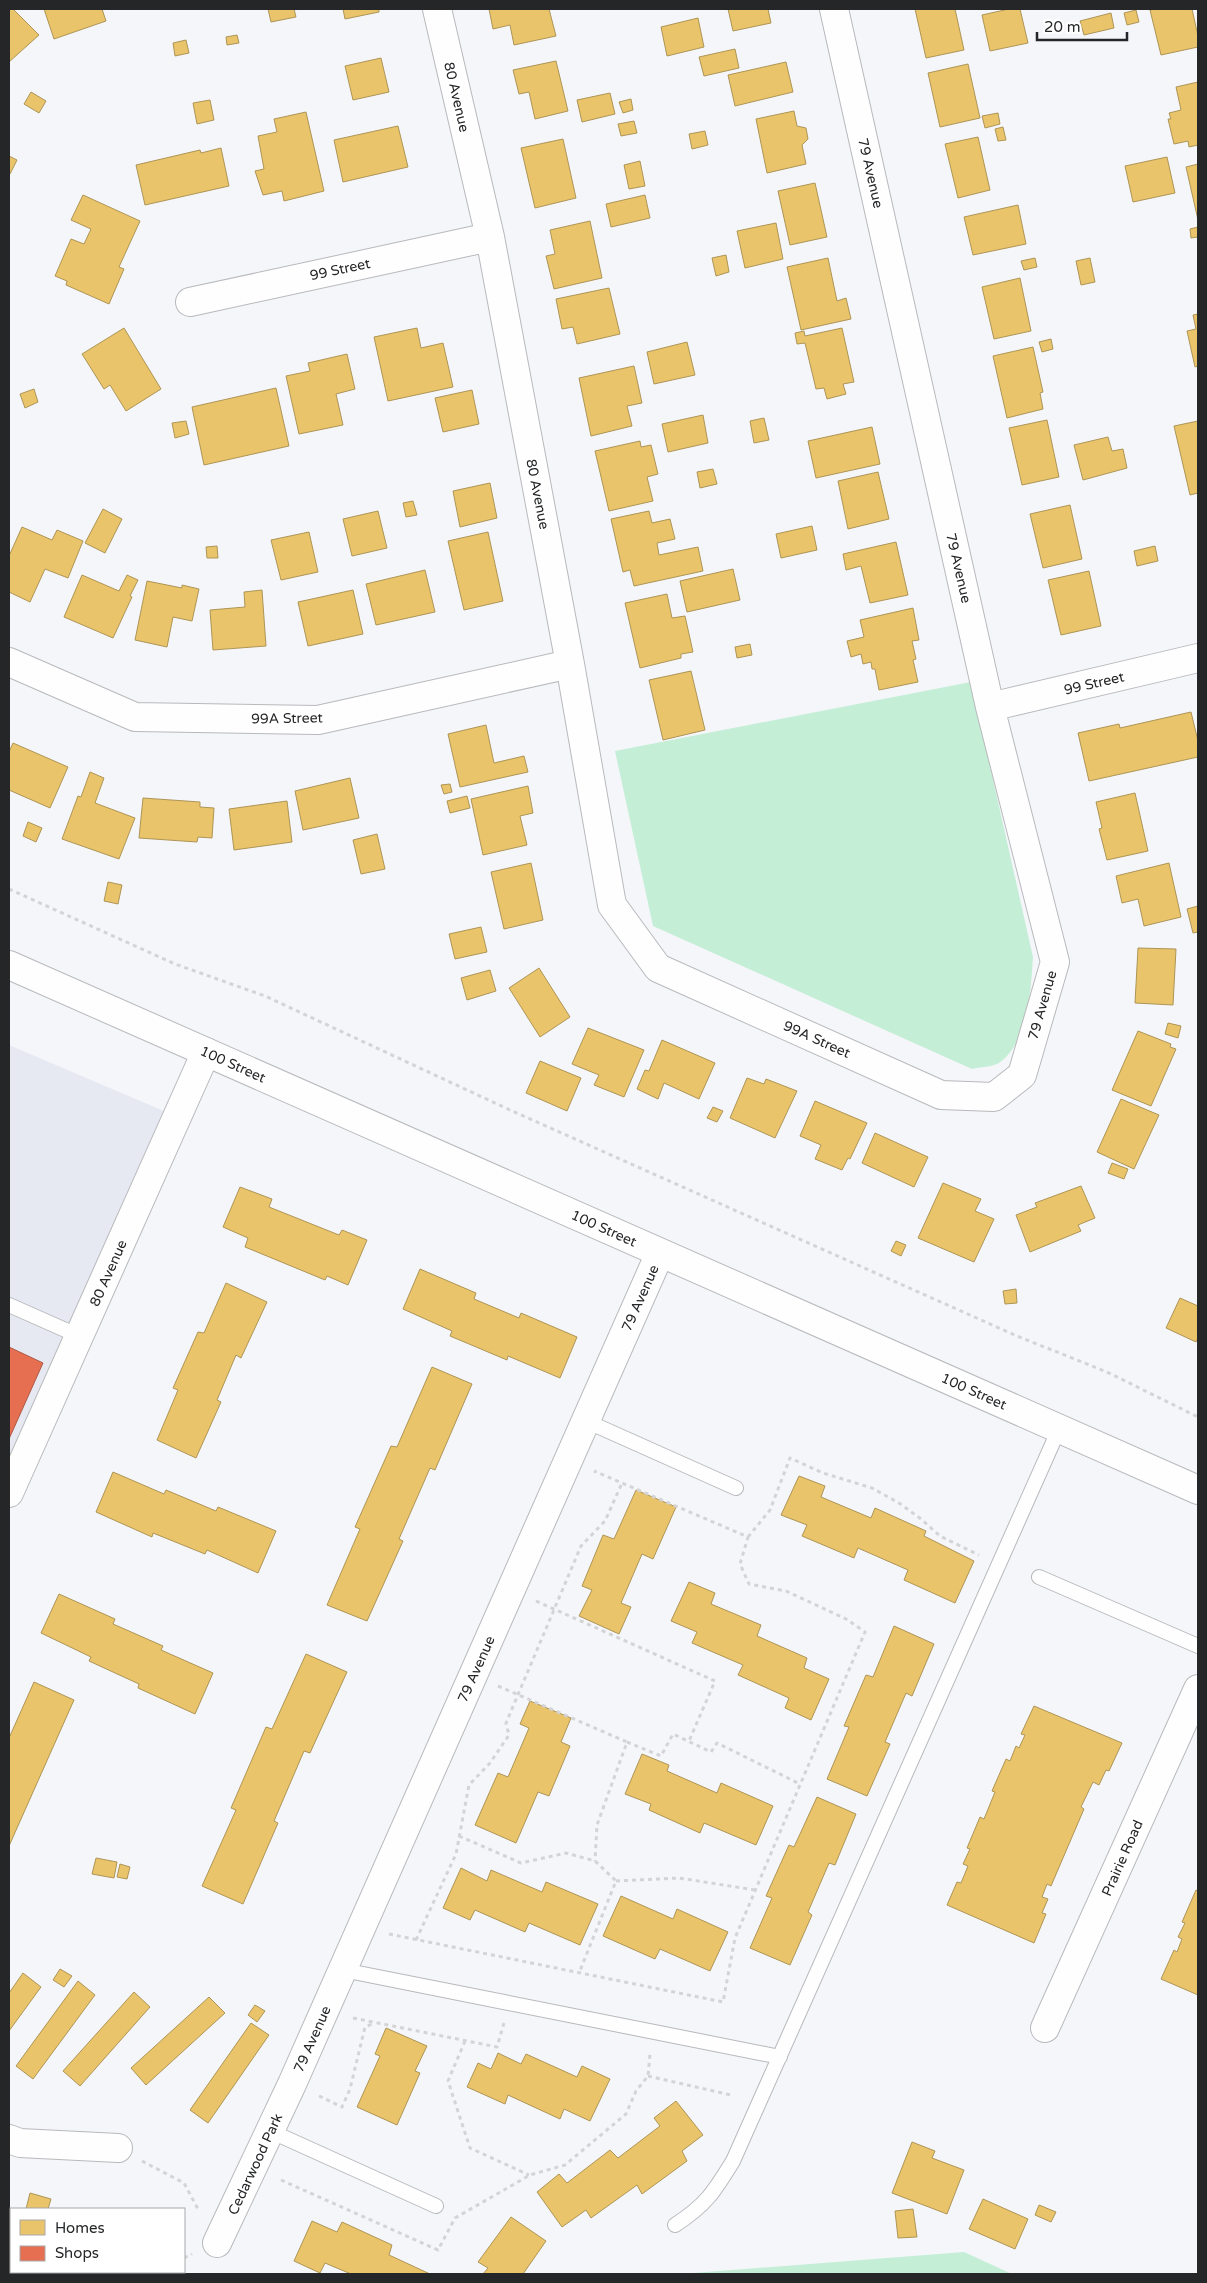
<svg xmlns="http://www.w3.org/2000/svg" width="1207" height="2283" viewBox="0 0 1207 2283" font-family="'Varela Round',sans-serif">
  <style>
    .built { fill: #e7e9f2 }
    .green { fill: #c5eed7 }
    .homes { fill: #e9c46a; stroke: #ae9556 }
    .shops { fill: #e76f51; stroke: #ad5945 }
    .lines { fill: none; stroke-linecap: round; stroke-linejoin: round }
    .lane-casing { stroke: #b8b9bc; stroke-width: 16 }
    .street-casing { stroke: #b8b9bc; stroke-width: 30 }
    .secondary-casing { stroke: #b8b9bc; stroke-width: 30 }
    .path { stroke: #d4d4d6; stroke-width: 3; stroke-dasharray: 4 4; stroke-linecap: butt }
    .lane { stroke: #fefefe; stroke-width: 14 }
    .street { stroke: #fefefe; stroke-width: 28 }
    .secondary { stroke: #fefefe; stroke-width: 28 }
    .labels { text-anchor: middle; stroke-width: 5; stroke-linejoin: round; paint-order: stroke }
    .street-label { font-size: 14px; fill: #252628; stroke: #fff }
  </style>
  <rect width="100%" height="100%" fill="#f5f6fa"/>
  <!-- built -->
  <path class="built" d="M9 1045 178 1117 9 1493Z"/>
  <!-- green -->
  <path class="green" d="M971 682 1033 957C1031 989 1028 1043 999 1063 992 1067 980 1067 972 1069L653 926 615 751Z
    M964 2252 1012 2274H680Z"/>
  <!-- homes -->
  <path class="homes" d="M9 9H13L39 35 9 62Z
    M44 9H102L106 21 54 39Z
    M268 9H294L296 17 271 22Z
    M343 9H379V12L345 19Z
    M489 9H549L556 36 514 45 510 25 493 29Z
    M728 9H768L771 23 733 31Z
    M915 9H955L964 50 926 58Z
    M1009 9H1020L1028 43 990 51 982 15Z
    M1157 9H1192L1198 36V47L1161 55 1150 10Z
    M1136 10 1139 22 1127 25 1124 13Z
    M1111 13 1114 28 1084 35 1080 21Z
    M698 18 704 47 667 56 661 27Z
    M237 35 239 43 227 45 226 37Z
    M186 40 189 53 175 56 173 43Z
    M735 49 739 68 704 76 699 57Z
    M381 58 389 92 353 100 345 66Z
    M556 61 568 111 535 119 529 92 519 94 513 70Z
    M786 62 793 92 735 106 728 75Z
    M968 64 980 118 940 127 928 73Z
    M1198 82V145L1189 147 1188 141 1174 144 1168 119H1171L1169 113 1181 110 1176 87Z
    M31 92 46 101 39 113 24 104Z
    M610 93 615 114 582 122 577 100Z
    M631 99 633 110 623 113 619 102Z
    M210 100 214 120 197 124 193 103Z
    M794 111 797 126 806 128 808 139 802 145 806 164 767 173 756 119Z
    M306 112 324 191 284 201 282 191 263 195 255 171 264 169 258 136 277 132 274 119Z
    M998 113 1000 124 985 128 982 116Z
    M634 121 637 133 621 136 618 124Z
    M398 126 408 167 343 182 334 140Z
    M1003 127 1006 140 998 141 995 129Z
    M705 131 708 145 692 149 689 134Z
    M978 137 990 190 958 198 945 144Z
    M563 139 576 198 535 208 521 148Z
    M221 148 229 186 145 205 136 165 200 150 201 153Z
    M9 156 17 160 10 174 9 173Z
    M1167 157 1175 193 1133 202 1125 166Z
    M640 161 645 186 629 189 624 165Z
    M1198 164V220L1186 167Z
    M815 183 827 237 790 245 778 191Z
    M83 195 140 221 119 267 124 269 109 304 66 285 67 281 55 276 71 239 84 244 91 229 71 220Z
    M645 195 650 218 611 227 606 204Z
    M1018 205 1026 244 973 255 964 217Z
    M590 221 602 278 554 289 546 256 555 254 550 230Z
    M776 223 783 259 745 268 737 231Z
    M1198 227V237L1191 238 1190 229Z
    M726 255 729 272 716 276 712 258Z
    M828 258 837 301 846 298 851 319 801 330 787 267Z
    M1035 258 1037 267 1024 270 1021 261Z
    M1090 258 1095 282 1081 285 1076 261Z
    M1020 278 1031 331 994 339 982 287Z
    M609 288 620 334 577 344 573 327 562 329 556 299Z
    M1198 314V366L1195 367 1187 331 1196 329 1193 315Z
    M124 328 161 389 126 411 110 385 104 389 82 354Z
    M417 328 421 348 443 343 453 387 388 401 374 337Z
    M842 328 854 382 843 384 846 394 827 399 824 388 816 389 805 343 797 344 795 333 804 331 805 336Z
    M1051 339 1053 349 1042 352 1039 342Z
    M687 342 695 375 654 384 647 352Z
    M1033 347 1043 392 1040 393 1043 409 1007 418 993 356Z
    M347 354 355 389 336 394 343 425 299 434 286 376 310 371 308 363Z
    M634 366 642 403 627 406 632 426 591 436 579 378Z
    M276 388 289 446 204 465 192 407Z
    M34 389 38 402 25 408 20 394Z
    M472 390 479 424 443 432 435 398Z
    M703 415 708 443 668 452 662 424Z
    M764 418 769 440 754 443 750 421Z
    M1047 420 1059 477 1022 485 1009 428Z
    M186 421 189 434 175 438 172 423Z
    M1198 421V493L1190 495 1174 426Z
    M872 427 880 464 816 478 808 441Z
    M1108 437 1112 451 1123 449 1127 468 1083 480 1074 445Z
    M640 441 641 447 651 445 658 474 647 477 653 501 609 511 595 451Z
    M713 469 717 484 700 488 697 472Z
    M878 472 889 519 848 529 838 481Z
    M490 483 497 518 460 527 453 491Z
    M413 501 417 515 406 517 403 503Z
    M1070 505 1082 559 1043 568 1030 514Z
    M103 509 122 519 105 553 85 543Z
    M378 511 387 548 352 556 343 519Z
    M649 511 652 523 670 519 675 539 657 543 659 555 698 547 703 571 634 586 630 570 623 572 611 519Z
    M812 526 817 550 781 558 776 534Z
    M22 527 52 540 57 530 83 541 68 578 45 569 30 602 9 592V556Z
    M309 532 318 572 281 580 271 540Z
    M488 532 503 601 464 610 448 541Z
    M896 542 908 595 870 603 861 566 846 570 843 554Z
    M217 546 218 558H207L206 547Z
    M1155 546 1158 561 1137 566 1134 551Z
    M733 569 740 600 687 612 680 581Z
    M425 570 435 612 376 625 366 584Z
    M1089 571 1101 626 1061 635 1048 580Z
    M82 575 119 591 127 575 138 580 130 596 132 597 113 638 64 617Z
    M147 581 182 588V585L199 589 192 621 173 617 167 647 135 640Z
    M262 590 266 646 213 650 210 610 245 607 244 592Z
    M353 590 363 634 308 646 298 602Z
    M667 594 672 618 685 616 693 652 681 654V658L640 668 625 603Z
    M913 608 919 640 912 641 916 659 913 660 918 682 879 690 875 669H872L871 662 863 664 861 654 851 657 847 641 864 637 860 620Z
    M750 644 752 655 737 658 735 647Z
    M691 671 705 730 663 740 649 680Z
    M1191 712 1198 741V757L1089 781 1078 733 1119 724 1120 728Z
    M486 725 494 763 524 756 528 772 460 787 448 734Z
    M13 743 68 767 50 808 9 790V752Z
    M90 772 104 778 95 803 135 818 119 859 62 839 78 796 81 797Z
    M350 778 359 818 303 830 295 791Z
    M450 784 452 792 444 794 441 785Z
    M528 786 533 813 520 816 527 845 483 855 471 799Z
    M1135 793 1148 851 1107 860 1099 829 1102 828 1096 802Z
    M467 796 470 808 450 813 447 801Z
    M143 798 200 802V807L214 808 212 838 198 837 197 842 139 838Z
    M287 801 292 842 234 850 229 809Z
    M28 822 42 828 36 842 23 836Z
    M377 834 385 869 361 874 353 840Z
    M531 863 543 920 504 929 491 872Z
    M1169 863 1181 917 1144 926 1138 899 1122 903 1116 876Z
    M108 882 122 885 118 904 104 901Z
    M1198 906V932L1193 933 1187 909Z
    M481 927 487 952 455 959 449 934Z
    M1138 948 1176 949 1173 1005 1135 1003Z
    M539 968 570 1017 540 1037 509 988Z
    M490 970 496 991 467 1000 461 978Z
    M1168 1023 1181 1026 1178 1038 1165 1034Z
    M588 1028 644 1050 624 1097 594 1085 599 1075 572 1064Z
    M1138 1031 1171 1044 1170 1047 1176 1049 1151 1106 1112 1090Z
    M662 1040 715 1063 699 1099 664 1083 658 1099 637 1089 645 1070 649 1071Z
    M540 1061 581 1078 567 1111 526 1093Z
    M747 1078 764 1084 766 1079 797 1091 775 1138 730 1118Z
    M1121 1099 1159 1115 1134 1169 1097 1152Z
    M815 1101 867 1123 850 1159 848 1158 842 1170 815 1159 821 1145 800 1136Z
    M713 1107 723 1111 717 1122 707 1118Z
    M875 1133 928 1157 914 1187 862 1163Z
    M1112 1163 1128 1169 1124 1179 1108 1173Z
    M943 1183 981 1199 975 1211 994 1219 974 1262 918 1238Z
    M1081 1186 1095 1218 1078 1225 1081 1231 1030 1252 1016 1215 1037 1207 1035 1203Z
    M240 1187 272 1199 269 1207 339 1235 342 1230 367 1240 348 1285 327 1276 325 1280 245 1247 248 1238 223 1227Z
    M896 1241 906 1245 901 1256 891 1251Z
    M420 1269 476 1293 474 1299 519 1318 521 1313 577 1337 560 1378 508 1356 507 1360 450 1336 452 1331 403 1309Z
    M226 1283 267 1302 241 1358 236 1355 217 1400 221 1402 196 1458 157 1440 178 1390 173 1388 198 1332 204 1333Z
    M1016 1289 1017 1303 1005 1304 1003 1291Z
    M1180 1298 1198 1306V1338L1196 1342 1166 1328Z
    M432 1367 472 1384 435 1470 430 1468 399 1539 403 1541 367 1621 327 1605 360 1529 355 1527 391 1446 397 1447Z
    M113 1472 164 1494 166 1490 216 1511 218 1507 276 1531 258 1573 207 1550 205 1554 153 1533 152 1537 96 1512Z
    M799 1476 825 1486 821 1497 871 1518 875 1508 926 1531 924 1536 974 1561 955 1603 904 1580 908 1570 858 1548 854 1558 802 1536 807 1525 781 1515Z
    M636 1490 676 1507 653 1559 642 1554 621 1603 631 1607 619 1634 579 1616 592 1590 582 1586 603 1535 614 1539Z
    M689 1582 715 1593 711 1604 761 1625 757 1636 807 1658 804 1668 829 1679 811 1720 785 1708 789 1698 738 1675 743 1665 692 1643 697 1632 671 1621Z
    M59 1594 115 1619 113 1624 163 1646 161 1650 213 1673 195 1714 138 1688 139 1684 89 1661 91 1657 41 1633Z
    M894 1626 934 1644 912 1696 906 1693 885 1742 890 1744 867 1796 827 1779 849 1727 844 1726 866 1675 873 1677Z
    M306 1654 347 1672 310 1753 304 1751 274 1821 278 1823 243 1904 202 1886 236 1810 231 1808 266 1727 272 1729Z
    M34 1682 74 1700 9 1846V1738Z
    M530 1701 571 1718 561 1742 570 1746 549 1796 538 1792 516 1843 475 1825 498 1773 508 1777 529 1728 520 1724Z
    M1034 1706 1122 1743 1109 1771 1106 1770 1099 1785 1093 1782 1081 1807 1084 1809 1051 1886 1047 1884 1042 1897 1048 1899 1042 1913 1046 1914 1034 1943 947 1905 957 1882 961 1883 968 1866 963 1864 970 1849 967 1848 980 1817 984 1819 995 1792 992 1791 1006 1759 1010 1761 1016 1746 1019 1748 1025 1735 1021 1734Z
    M642 1754 669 1765 667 1771 717 1793 721 1783 773 1806 756 1845 704 1823 700 1833 649 1810 651 1804 625 1794Z
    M817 1797 856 1814 835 1865 829 1863 808 1912 812 1915 790 1965 750 1948 772 1898 766 1896 789 1845 794 1847Z
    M96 1858 117 1862 114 1878 92 1874Z
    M120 1864 130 1867 127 1879 117 1877Z
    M461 1868 487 1881 491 1870 542 1892 546 1882 598 1904 580 1945 529 1923 525 1932 475 1910 470 1920 443 1908Z
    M1196 1890 1198 1891V1995L1161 1979 1174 1950 1177 1952 1182 1939 1178 1937 1185 1923 1182 1922Z
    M621 1896 673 1919 677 1909 728 1932 710 1971 660 1949 655 1959 603 1936Z
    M60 1969 72 1976 64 1987 53 1980Z
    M23 1973 41 1987 9 2031V1993Z
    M78 1981 95 1995 33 2079 16 2066Z
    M134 1992 150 2007 80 2086 63 2071Z
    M209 1997 225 2013 146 2085 131 2068Z
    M255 2005 265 2011 257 2022 248 2015Z
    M251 2023 269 2035 208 2123 190 2110Z
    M386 2028 427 2046 415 2071 420 2073 397 2125 357 2107 380 2056 375 2054Z
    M498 2053 521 2064 526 2054 577 2077 582 2066 610 2079 590 2121 564 2109 560 2119 508 2095 505 2104 467 2087 478 2063 491 2069Z
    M676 2101 703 2135 682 2151 687 2161 642 2194 637 2185 591 2218 586 2210 562 2227 537 2192 559 2174 567 2183 610 2150 618 2158 660 2126 654 2118Z
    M912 2142 935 2151 932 2158 964 2170 947 2214 892 2193Z
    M30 2193 51 2199 48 2209H26Z
    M983 2199 1028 2219 1015 2249 969 2229Z
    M1039 2205 1056 2212 1051 2222 1035 2215Z
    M913 2209 917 2237 898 2238 895 2211Z
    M511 2217 546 2241 523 2274H483L488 2268 478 2262Z
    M312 2221 337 2232 342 2222 392 2245 389 2255 430 2274H351L325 2263 320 2273 294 2261Z
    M11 2260V2272H30L29 2274H9Z
    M61 2272H88L87 2274H60Z"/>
  <!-- shops -->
  <path class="shops" d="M9 1347 43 1363 9 1439Z"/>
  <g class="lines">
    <defs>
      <path id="lane" d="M9 1305 79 1336
        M586 1421 736 1488
        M1039 1577 1198 1646
        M343 1970 780 2057
        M270 2131 436 2206
        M675 2225C706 2205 714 2192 733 2161L1059 1429"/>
      <path id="street" d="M437 9 490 237 570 664 612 905 658 968 941 1095 994 1097 1022 1075 1055 962 990 707 834 9
        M190 302 490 237
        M9 662 135 717 318 720 570 664
        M990 707 1198 658
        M9 1493 206 1052
        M1045 2028 1198 1689
        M9 2139 20 2143 118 2148
        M217 2243 292 2084 660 1253"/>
      <path id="secondary" d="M9 965 1198 1490"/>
    </defs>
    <!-- lane casing -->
    <use href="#lane" class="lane-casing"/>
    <!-- street casing -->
    <use href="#street" class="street-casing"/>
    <!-- secondary casing -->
    <use href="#secondary" class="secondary-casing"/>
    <!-- path -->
    <path class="path" d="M9 889 175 964 265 996 510 1110 1017 1336 1107 1372 1198 1417
      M748 1537 770 1510 790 1458 823 1473 872 1488 899 1503 921 1519 940 1536 979 1555
      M536 1601 715 1681 689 1741
      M498 1686 627 1742 597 1825 595 1861
      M627 1742 661 1756 673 1734 711 1752 717 1743 800 1784
      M459 1836 521 1863 566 1853 595 1861 616 1881 579 1973
      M616 1881 679 1878 755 1890
      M389 1934 723 2002 735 1938 865 1632 846 1619 786 1591 749 1584 740 1564 748 1537 594 1471
      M416 1940 456 1854 469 1785 490 1763 509 1735 506 1723 581 1546 605 1521 622 1483
      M353 2018 497 2047 504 2023
      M465 2041 448 2081 470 2148 529 2175
      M648 2076 731 2095
      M319 2096 342 2107 350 2089 365 2027 374 2023
      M142 2161 184 2183 199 2211
      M281 2180 438 2250 455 2218 530 2175 565 2165 626 2114 636 2091 648 2076 650 2054
      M184 2258 192 2254
      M163 2274 164 2272"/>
    <!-- lane -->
    <use href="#lane" class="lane"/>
    <!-- street -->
    <use href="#street" class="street"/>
    <!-- secondary -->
    <use href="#secondary" class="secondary"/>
  </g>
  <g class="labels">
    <!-- street labels -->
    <g class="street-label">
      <text transform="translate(457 97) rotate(77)" y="5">80 Avenue</text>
      <text transform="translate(871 173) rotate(77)" y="5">79 Avenue</text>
      <text transform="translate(340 269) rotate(-12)" y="5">99 Street</text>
      <text transform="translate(538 494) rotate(79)" y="5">80 Avenue</text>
      <text transform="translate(959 568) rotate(77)" y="5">79 Avenue</text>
      <text transform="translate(1094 683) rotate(-13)" y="5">99 Street</text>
      <text transform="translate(287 718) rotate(-1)" y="5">99A Street</text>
      <text transform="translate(1042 1005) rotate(-74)" y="5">79 Avenue</text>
      <text transform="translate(817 1039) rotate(24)" y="5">99A Street</text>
      <text transform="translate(233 1064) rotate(24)" y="5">100 Street</text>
      <text transform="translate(604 1228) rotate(24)" y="5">100 Street</text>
      <text transform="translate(108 1273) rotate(-66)" y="5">80 Avenue</text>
      <text transform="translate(640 1298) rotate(-66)" y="5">79 Avenue</text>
      <text transform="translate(974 1391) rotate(24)" y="5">100 Street</text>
      <text transform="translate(476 1669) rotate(-66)" y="5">79 Avenue</text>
      <text transform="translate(1122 1858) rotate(-66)" y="5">Prairie Road</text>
      <text transform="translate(312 2039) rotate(-66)" y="5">79 Avenue</text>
      <text transform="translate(255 2164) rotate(-65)" y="5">Cedarwood Park</text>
    </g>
  </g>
  <!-- border -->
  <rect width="1207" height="2283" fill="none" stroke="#252628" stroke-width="20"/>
  <!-- legend -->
  <rect x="10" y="2208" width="175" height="65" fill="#ffffff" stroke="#a8a8a9"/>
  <rect x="20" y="2220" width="25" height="15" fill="#e9c46a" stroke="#a8a8a9"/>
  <text x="55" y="2233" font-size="15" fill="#252628">Homes</text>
  <rect x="20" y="2246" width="25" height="15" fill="#e76f51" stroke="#a8a8a9"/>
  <text x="55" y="2258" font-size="15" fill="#252628">Shops</text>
  <!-- scale -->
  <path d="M1037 32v8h90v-8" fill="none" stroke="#252628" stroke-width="2.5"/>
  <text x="1044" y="32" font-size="15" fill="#252628" stroke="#ffffff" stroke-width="4" paint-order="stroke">20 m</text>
</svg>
